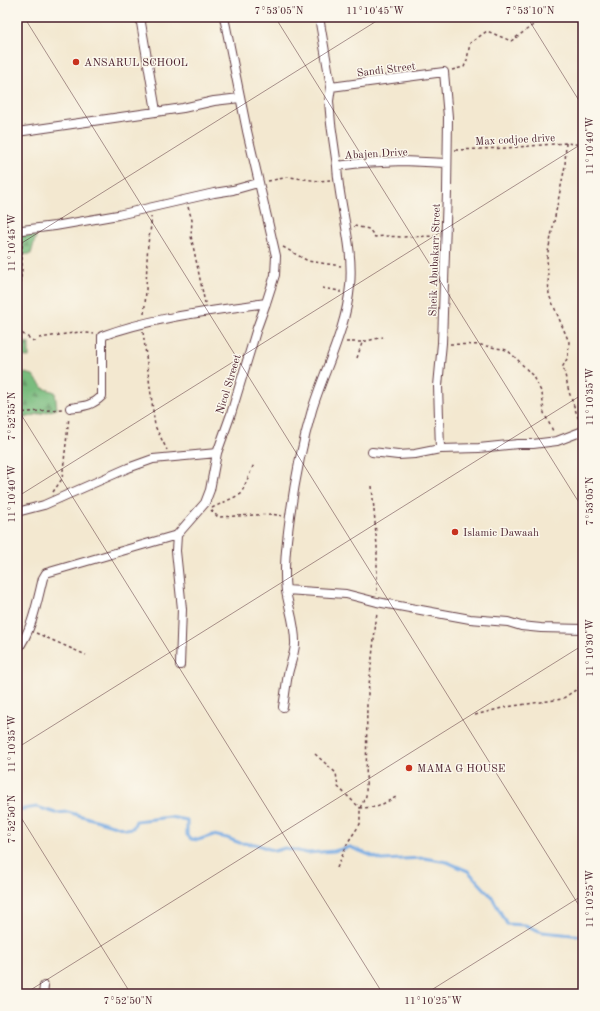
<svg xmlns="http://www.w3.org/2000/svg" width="600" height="1011" viewBox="0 0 600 1011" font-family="'Old Standard TT',serif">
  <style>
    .forest { fill: url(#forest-firs); stroke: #626e54 }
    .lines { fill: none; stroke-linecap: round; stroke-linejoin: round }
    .stream { stroke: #76aae3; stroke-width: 3 }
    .street-casing { stroke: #633d44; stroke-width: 10 }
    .path { stroke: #633d44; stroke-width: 1.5; stroke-dasharray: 3 3; stroke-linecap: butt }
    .street { stroke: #fff; stroke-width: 8 }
    .ticks { fill: none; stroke: #4a1f2b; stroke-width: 1; stroke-opacity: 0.45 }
    .poi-dot { fill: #c8321e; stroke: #fbf7ec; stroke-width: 1.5 }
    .labels { text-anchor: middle; stroke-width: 3; stroke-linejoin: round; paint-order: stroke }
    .poi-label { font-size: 11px; fill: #4a1f2b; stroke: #fbf7ec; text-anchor: start }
    .street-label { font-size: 11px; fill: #4a1f2b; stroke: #fbf7ec }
    .neatline { fill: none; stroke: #4a1f2b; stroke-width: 1.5 }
    .ticks-label { font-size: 10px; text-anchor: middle; fill: #4a1f2b }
  </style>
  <defs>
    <pattern id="forest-firs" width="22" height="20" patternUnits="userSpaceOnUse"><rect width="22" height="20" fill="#79bc7e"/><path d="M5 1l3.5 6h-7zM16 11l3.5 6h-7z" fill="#659867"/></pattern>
  </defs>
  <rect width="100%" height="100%" fill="#fbf7ec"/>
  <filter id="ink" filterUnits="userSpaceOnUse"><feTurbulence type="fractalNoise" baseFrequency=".025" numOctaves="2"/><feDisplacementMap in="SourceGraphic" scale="8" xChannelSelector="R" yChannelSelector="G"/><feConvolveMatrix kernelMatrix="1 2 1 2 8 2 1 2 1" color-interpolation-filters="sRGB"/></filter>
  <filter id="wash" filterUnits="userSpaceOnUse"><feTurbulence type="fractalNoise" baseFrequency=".012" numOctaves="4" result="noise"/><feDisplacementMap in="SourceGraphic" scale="16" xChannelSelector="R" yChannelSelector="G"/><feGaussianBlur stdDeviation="0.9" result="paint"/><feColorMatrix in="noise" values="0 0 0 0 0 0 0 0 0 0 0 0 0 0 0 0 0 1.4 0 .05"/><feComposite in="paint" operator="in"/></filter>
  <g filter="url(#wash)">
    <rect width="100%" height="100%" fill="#f3e8d0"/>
    <!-- forest -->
    <path class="forest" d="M17 235 36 236 31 254 17 255Z
      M17 341 29 343V357L17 356Z
      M17 371 33 375 43 388 55 392 57 409 17 420Z"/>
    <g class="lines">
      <!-- stream -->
      <path class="stream" d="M17 810 37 807 56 813 68 812 126 829 133 828 136 821 170 817 187 820V835L191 839 198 840 213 835 227 838 240 843 255 844 275 851 285 848 307 853 334 851 350 847 382 860 424 858 447 862 468 871 492 897 507 924 525 925 542 932 583 936"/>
    </g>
  </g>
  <g filter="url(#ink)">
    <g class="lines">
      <defs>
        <path id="street" d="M140 17 156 111
          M319 17 331 87 329 101 331 124 337 166 361 163 403 161 447 163
          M582 17 583 20
          M331 87 444 72 448 117 447 192 442 343 438 386 440 449
          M17 132 183 108 214 101 240 98
          M22 230 55 226 118 215 214 193 233 190 258 183
          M70 408C84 406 92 406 102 396V336C152 317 214 311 266 303
          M372 452 398 455 415 454 440 449 479 448 518 444H533L557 441 583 431
          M17 512 44 505 128 468 153 459 217 453
          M177 535 176 551 182 609 180 665
          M286 590 346 594 377 602 470 619 508 622 521 626 541 628 583 629
          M17 650C32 631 37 602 43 578L46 573 177 535 205 503 210 490 217 453 231 414 257 328 266 303 275 275 276 256 247 131 224 17
          M283 707C285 696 286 685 288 674 290 665 294 655 295 645 296 627 289 609 286 591 283 568 287 539 290 516 295 480 302 444 312 410 325 368 346 330 350 286 354 245 339 206 337 166
          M43 994 44 986"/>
      </defs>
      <!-- street casing -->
      <use href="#street" class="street-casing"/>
      <!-- path -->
      <path class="path" d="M452 70 464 67 467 60 470 43 487 31 511 41 536 23 538 17
        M566 143 565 166 547 257 549 295 569 342 568 357 563 366 569 392 580 423
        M455 150 507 148 566 143 583 145
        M268 181 289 177 319 181 330 180
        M17 207 20 221
        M188 207 192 220 191 236 205 303
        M354 226 369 229 375 237 385 236 402 237 437 236
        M22 239V269L17 309 20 332 35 342
        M283 247 308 261 341 266
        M322 288 340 291V293
        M144 314C147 291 146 268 148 244 149 235 152 226 151 216
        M143 332 155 426 167 450
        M39 338 80 332 94 334
        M346 342H362L383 337
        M450 344 481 345 507 350 517 359 532 375 542 393 544 413 554 433
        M357 358 362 343
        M17 413 62 409
        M372 486 377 546V594
        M53 492 62 479 69 417
        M212 508 241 494 254 464
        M211 510 218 517 272 514 282 516
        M36 633 86 655
        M475 715 506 707 562 699 583 685
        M315 754 336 773 338 787 360 808 377 807 398 796
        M337 868 348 842 360 824V808L366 796 367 703 377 612"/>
      <!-- street -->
      <use href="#street" class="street"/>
    </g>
  </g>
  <!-- ticks -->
  <path class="ticks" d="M24 17 583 912M275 17 583 509M527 17 583 107M17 246 383 17M17 408 383 994M17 497 583 143M17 748 583 394M17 811 131 994M24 994 583 645M425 994 583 895"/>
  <!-- markers -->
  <g class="poi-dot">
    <circle cx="76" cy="62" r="4"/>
    <circle cx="455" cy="532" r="4"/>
    <circle cx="409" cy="768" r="4"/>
  </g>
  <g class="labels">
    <!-- poi labels -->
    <g class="poi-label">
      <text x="84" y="66">ANSARUL SCHOOL</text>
      <text x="463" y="536">Islamic Dawaah</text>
      <text x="417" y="772">MAMA G HOUSE</text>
    </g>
    <!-- street labels -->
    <g class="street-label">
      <text transform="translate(386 69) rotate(-7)" y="4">Sandi Street</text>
      <text transform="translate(515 139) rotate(-3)" y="4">Max codjoe drive</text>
      <text transform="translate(376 153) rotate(-3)" y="4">Abajen Drive</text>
      <text transform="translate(434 260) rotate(-88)" y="4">Sheik Abubakarr Street</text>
      <text transform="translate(228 384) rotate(-73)" y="4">Nicol Streeet</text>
    </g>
  </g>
  <!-- margin -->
  <rect width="600" height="1011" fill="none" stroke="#fbf7ec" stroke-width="44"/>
  <rect x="22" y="22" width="556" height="967" class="neatline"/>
  <g class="ticks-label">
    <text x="279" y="14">7°53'05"N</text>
    <text x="375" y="14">11°10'45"W</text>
    <text x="530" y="14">7°53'10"N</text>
    <text transform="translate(589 146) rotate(-90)" y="4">11°10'40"W</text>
    <text transform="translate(11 243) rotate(-90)" y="4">11°10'45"W</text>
    <text transform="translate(589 397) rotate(-90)" y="4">11°10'35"W</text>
    <text transform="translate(11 416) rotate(-90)" y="4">7°52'55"N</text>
    <text transform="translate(11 494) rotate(-90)" y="4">11°10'40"W</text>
    <text transform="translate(589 501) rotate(-90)" y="4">7°53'05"N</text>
    <text transform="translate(589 648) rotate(-90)" y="4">11°10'30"W</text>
    <text transform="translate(11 744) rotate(-90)" y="4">11°10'35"W</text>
    <text transform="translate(11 819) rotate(-90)" y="4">7°52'50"N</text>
    <text transform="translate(589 899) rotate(-90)" y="4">11°10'25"W</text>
    <text x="128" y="1004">7°52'50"N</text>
    <text x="433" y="1004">11°10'25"W</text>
  </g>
</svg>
